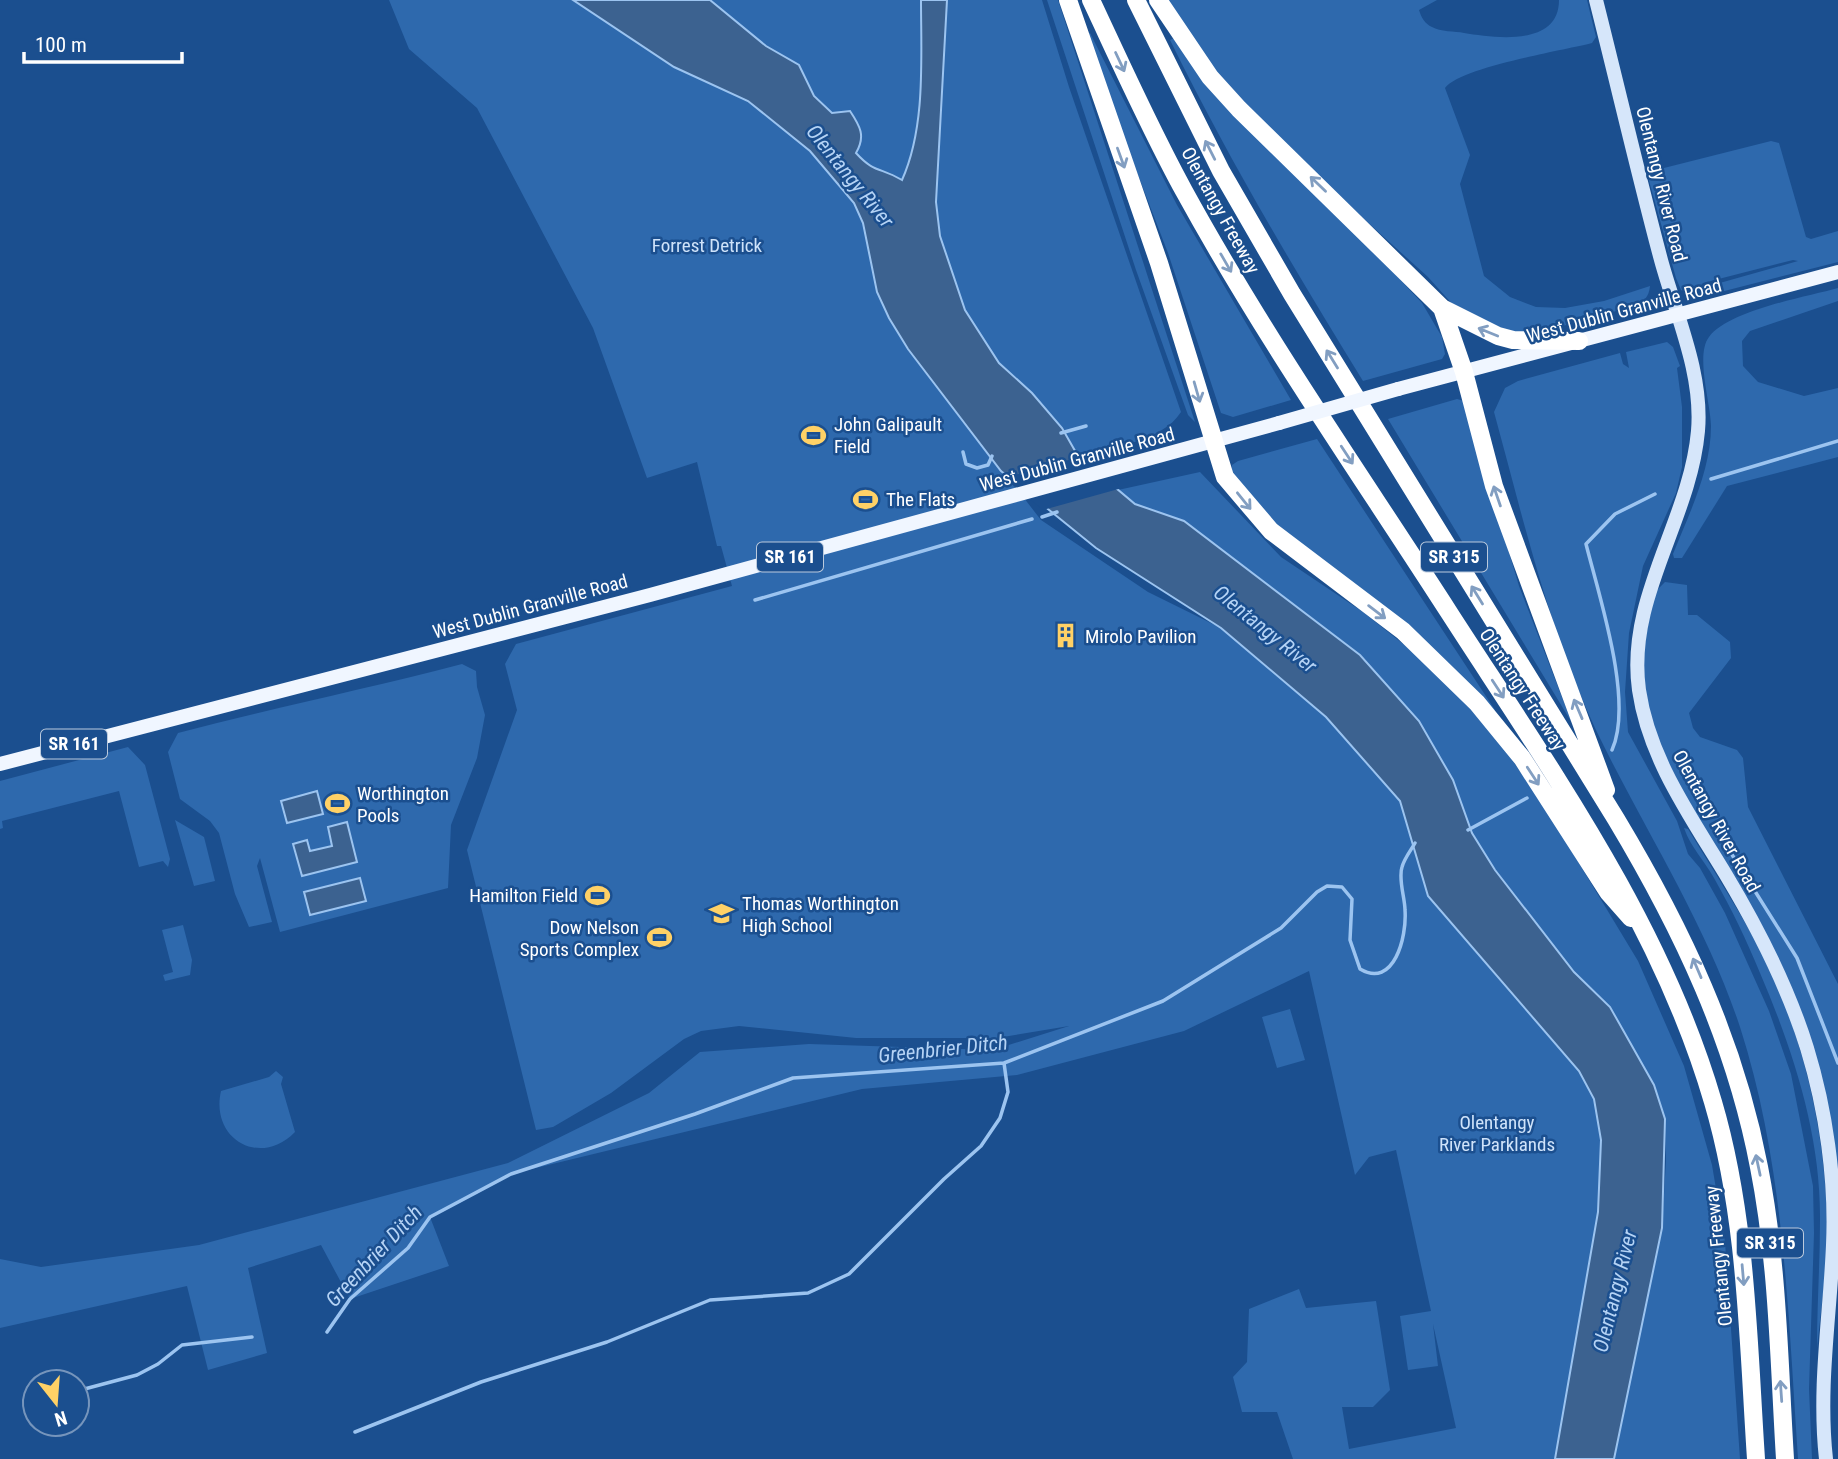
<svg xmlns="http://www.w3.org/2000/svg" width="1838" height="1459" viewBox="0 0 1838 1459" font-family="'Roboto Condensed',sans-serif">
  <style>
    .green { fill: #2e69ad }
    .water { fill: #3c6290; stroke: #9cc4f0; stroke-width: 2 }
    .pier { fill: #1b4f8f }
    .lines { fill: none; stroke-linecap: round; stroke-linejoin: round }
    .stream { stroke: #9cc4f0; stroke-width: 3.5 }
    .secondary { stroke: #d6e6fa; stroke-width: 14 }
    .primary { stroke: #f0f6ff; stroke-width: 14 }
    .highway { stroke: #fff; stroke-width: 18 }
    .primary-bridge { stroke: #f0f6ff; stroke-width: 14 }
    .oneway { stroke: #829ec1 }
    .labels { text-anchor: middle; stroke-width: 5; stroke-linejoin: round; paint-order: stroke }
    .shield { fill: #1b4f8f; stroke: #bbcadd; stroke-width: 2 }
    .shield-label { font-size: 18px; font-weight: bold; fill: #fff }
    .street-label { font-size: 19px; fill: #fff; stroke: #1b4f8f }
    .park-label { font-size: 19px; fill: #cfe3fa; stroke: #1b4f8f }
    .poi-label { font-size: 19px; fill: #fff; stroke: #1b4f8f; text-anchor: start }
    .water-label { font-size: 21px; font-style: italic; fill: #b5d3f5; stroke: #1b4f8f }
  </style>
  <rect width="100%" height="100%" fill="#1b4f8f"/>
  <!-- green -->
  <path class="green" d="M389 0H573L651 51 748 101 810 151 854 202 863 223 889 318 908 349 1041 520 1148 592 1221 628 1326 717 1400 801 1424 882 1461 933 1579 1071 1594 1099 1601 1140 1598 1212 1555 1459H1293L1277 1412H1242L1233 1377 1247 1362 1249 1309 1299 1289 1306 1308 1376 1301 1390 1390 1373 1407H1342L1349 1449 1456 1428 1433 1324 1438 1366 1408 1370 1400 1316 1431 1311 1396 1150 1369 1157 1355 1175 1309 971 1184 1031 1017 1075 862 1089 511 1174 430 1217 449 1266 350 1299 321 1245 248 1268 267 1353 208 1370 187 1286 0 1328V1259L41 1267 199 1245 508 1163 649 1093 700 1052 809 1044 993 1050 1069 1026 997 1038H856L739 1026 701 1031 684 1039 611 1093 553 1127 536 1130 467 850 517 710 505 664 516 644 732 586 721 546H717L697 462 647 478 593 328 477 108 409 49Z
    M710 0H921C921 58 926 127 902 181L891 173 871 170 856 153 832 113 814 96 798 65 766 46Z
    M947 0H1042L1069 87 1181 412C1162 442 1111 447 1078 456L1062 428 1032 393 999 363 965 311 940 236 936 202Z
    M1047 0H1058L1195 422 1188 415 1136 270Z
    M1166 0H1437L1419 10C1421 17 1425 24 1432 27 1440 32 1455 31 1464 33 1495 38 1559 47 1559 0H1587L1596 37 1592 43C1561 51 1461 67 1445 88L1470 155 1460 184 1484 276 1510 297 1536 307 1565 308 1604 301 1650 286C1649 297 1644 302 1634 306L1534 334 1505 332 1455 307 1428 277 1289 151 1204 58Z
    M1090 33 1177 205 1291 400 1233 417 1221 413 1168 253 1084 35Z
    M1174 38 1422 303 1442 337 1445 354 1442 359 1363 381C1294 269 1228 158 1170 40Z
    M1771 141 1779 143 1806 237 1811 239 1838 231V262L1701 297 1702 288 1798 261 1793 260 1703 283 1696 290 1695 298 1681 290 1676 278 1648 177 1652 171Z
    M1838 288V301L1750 331 1742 341 1743 366 1758 382 1804 396 1838 388V457L1727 486 1682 558H1674L1673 554C1689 514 1711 470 1711 426 1711 404 1695 355 1709 337 1729 310 1806 297 1838 288Z
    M1667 342 1673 347 1680 366 1677 368 1682 407V467L1676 493 1643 566 1629 633 1625 692 1628 732 1677 821 1688 854 1700 868 1725 913 1769 1011 1791 1074 1813 1186 1814 1233 1809 1389 1812 1459H1798C1788 1314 1785 1167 1740 1027 1705 921 1643 828 1595 728 1548 628 1523 518 1494 412L1505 388 1518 381 1620 353 1623 364 1629 368 1626 352Z
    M1457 399 1464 401 1519 586 1572 723 1388 419Z
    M1317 439 1495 710 1492 713 1295 548 1232 473V465L1238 461Z
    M1200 472 1281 557 1363 612 1417 655 1462 699 1503 747 1545 807 1638 961 1684 1066 1712 1165 1725 1242 1740 1459H1614L1662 1228 1666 1161 1665 1119 1610 1007 1574 972 1495 870 1472 833 1453 780 1419 721 1361 655 1184 521 1135 505 1118 490Z
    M1665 582 1687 585 1688 615H1697L1730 642 1731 658 1689 713 1693 728 1700 737 1737 750 1743 758 1748 807 1838 984V1177L1813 1052 1676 782 1652 726 1643 675V653L1654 593Z
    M462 664 476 671 477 687 485 715 477 758 451 825 448 888 280 932 260 858 257 866 272 922 249 927 235 894 219 833 210 821 180 799 168 752 178 733C272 708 367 689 462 664Z
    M128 747 145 765 170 859 168 867 163 861 139 867 119 791 2 821 3 828 0 829V781Z
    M175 820 204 837 215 881 194 886Z
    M1684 828 1688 829C1714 872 1742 914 1764 958 1805 1039 1827 1140 1827 1231 1827 1270 1821 1309 1817 1348 1817 1305 1820 1262 1820 1220 1821 1135 1793 1050 1760 973 1747 941 1731 908 1714 878 1704 860 1691 848 1684 828Z
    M183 925 192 960 190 975 165 981 163 975 173 972 162 930Z
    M1290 1009 1305 1060 1277 1068 1262 1017Z
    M276 1071 283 1077 281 1084 295 1132C260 1168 210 1139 221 1091L269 1077Z"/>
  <!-- water -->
  <path class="water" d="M573 0H710L766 46 799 65 814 96 832 113 850 111C860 126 866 136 856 153 875 174 881 167 902 180 926 127 921 57 921 0H947L936 202 940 236 965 310 999 363 1032 393 1062 428 1078 456 1135 504 1184 521 1360 655 1419 721 1453 780 1472 833 1495 870 1574 972 1610 1007 1654 1085 1665 1119 1662 1228 1614 1459H1555L1598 1212 1601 1140 1594 1099 1579 1071 1428 896 1400 801 1326 717 1221 628 1096 548 1001 471 908 349 889 318 877 292 863 223 854 203 810 151 748 101 674 67Z
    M317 791 323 814 287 823 281 801Z
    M347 822 357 862 302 876 293 844 307 840 310 851 332 846 328 827Z
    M360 878 366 901 310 915 304 892Z"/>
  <!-- pier -->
  <path class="pier" d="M1083 456 1122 488 1043 510 1004 478Z"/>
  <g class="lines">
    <!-- stream -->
    <path class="stream" d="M1061 433 1086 426
      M963 452 966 464 977 468 988 465 992 456
      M1711 479 1838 441
      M1042 517 1057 512
      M755 600 1032 519
      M1612 750C1634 701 1599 596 1586 544L1615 514 1655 494
      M1468 830 1527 798
      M1719 834 1797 958 1838 1063
      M327 1332 350 1299 408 1248 430 1217 511 1174 695 1114 793 1078 1004 1063 1163 1001 1281 928 1317 892 1327 886 1342 887 1352 899 1350 940 1360 969C1394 989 1407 937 1405 910 1405 898 1398 879 1402 867 1404 859 1411 850 1415 843
      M77 1391 137 1375 158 1364 182 1345 252 1337
      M355 1432 481 1382 607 1342 710 1300 808 1293 849 1274 944 1179 981 1146 1000 1118 1008 1092 1004 1063"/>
    <!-- secondary -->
    <path class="secondary" d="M1596 0C1618 87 1638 174 1661 260 1676 315 1703 373 1698 431 1690 521 1626 597 1639 690 1649 759 1691 817 1726 875 1759 930 1788 987 1807 1048 1826 1110 1836 1180 1833 1245 1830 1317 1818 1387 1826 1459"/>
    <!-- primary -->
    <path class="primary" d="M1398 389 1838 272
      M0 764 650 595 1279 423"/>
    <!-- highway -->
    <path class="highway" d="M1068 0 1159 263 1225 477 1271 531 1403 631 1477 703 1522 758 1608 892 1631 918
      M1091 0C1121 64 1150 129 1184 191 1264 337 1360 474 1450 614 1550 769 1661 923 1713 1102 1747 1217 1748 1340 1756 1459
      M1136 0 1221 171 1292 294 1616 819C1682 929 1735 1041 1759 1167 1778 1263 1779 1362 1785 1459
      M1158 0 1210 77 1239 109 1442 308 1498 336 1513 340 1579 341
      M1442 308 1464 372 1494 486 1606 790"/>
    <!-- primary-bridge -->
    <path class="primary-bridge" d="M1279 423 1398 389"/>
  </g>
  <!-- one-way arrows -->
  <defs><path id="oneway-shaft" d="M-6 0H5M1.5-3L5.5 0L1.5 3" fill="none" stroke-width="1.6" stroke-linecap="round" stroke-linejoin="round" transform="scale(1.75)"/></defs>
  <g class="oneway">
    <use href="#oneway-shaft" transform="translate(1120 62) rotate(65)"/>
    <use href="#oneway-shaft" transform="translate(1210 150) rotate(-117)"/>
    <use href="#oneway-shaft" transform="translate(1121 158) rotate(70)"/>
    <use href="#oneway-shaft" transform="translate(1318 184) rotate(-136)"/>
    <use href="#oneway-shaft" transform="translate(1226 263) rotate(60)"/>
    <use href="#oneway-shaft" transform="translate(1488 332) rotate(-158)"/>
    <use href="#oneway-shaft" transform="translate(1332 359) rotate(-122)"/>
    <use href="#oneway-shaft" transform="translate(1197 392) rotate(74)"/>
    <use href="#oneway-shaft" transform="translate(1347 455) rotate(57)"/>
    <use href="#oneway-shaft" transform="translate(1497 496) rotate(-109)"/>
    <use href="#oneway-shaft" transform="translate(1244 501) rotate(51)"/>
    <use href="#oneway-shaft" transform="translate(1477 595) rotate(-122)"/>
    <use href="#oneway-shaft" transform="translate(1377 612) rotate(37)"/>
    <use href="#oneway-shaft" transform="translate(1498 689) rotate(57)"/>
    <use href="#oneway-shaft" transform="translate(1578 709) rotate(-113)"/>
    <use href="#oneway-shaft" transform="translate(1533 776) rotate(57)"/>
    <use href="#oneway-shaft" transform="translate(1697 968) rotate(-113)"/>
    <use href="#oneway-shaft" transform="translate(1758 1165) rotate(-102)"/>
    <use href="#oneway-shaft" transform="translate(1743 1275) rotate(85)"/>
    <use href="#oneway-shaft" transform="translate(1781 1391) rotate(-94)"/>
  </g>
  <!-- icons -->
  <defs>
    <symbol id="stadium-bare" viewBox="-9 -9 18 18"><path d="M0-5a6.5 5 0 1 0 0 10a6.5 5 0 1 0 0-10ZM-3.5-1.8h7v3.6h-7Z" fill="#ffd166" stroke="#1b4f8f" stroke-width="2.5" paint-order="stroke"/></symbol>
    <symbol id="building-bare" viewBox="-9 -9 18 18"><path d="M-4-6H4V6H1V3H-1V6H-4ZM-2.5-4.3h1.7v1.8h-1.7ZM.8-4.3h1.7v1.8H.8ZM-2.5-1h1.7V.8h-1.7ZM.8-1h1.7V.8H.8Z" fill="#ffd166" stroke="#1b4f8f" stroke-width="2.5" paint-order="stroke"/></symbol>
    <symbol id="school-bare" viewBox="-9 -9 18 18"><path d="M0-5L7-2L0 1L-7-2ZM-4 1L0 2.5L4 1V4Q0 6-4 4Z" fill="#ffd166" stroke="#1b4f8f" stroke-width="2.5" paint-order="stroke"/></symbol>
  </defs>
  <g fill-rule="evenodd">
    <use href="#stadium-bare" x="796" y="418" width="35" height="35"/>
    <use href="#stadium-bare" x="848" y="482" width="35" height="35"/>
    <use href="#building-bare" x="1048" y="618" width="35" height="35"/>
    <use href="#stadium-bare" x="320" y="786" width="35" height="35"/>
    <use href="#stadium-bare" x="580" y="878" width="35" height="35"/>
    <use href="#school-bare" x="704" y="896" width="35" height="35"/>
    <use href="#stadium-bare" x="642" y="920" width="35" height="35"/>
  </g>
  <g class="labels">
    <!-- shield labels -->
    <g class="shield">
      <rect x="757" y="542.5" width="66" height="29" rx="5"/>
      <rect x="1421" y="542.5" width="66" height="29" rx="5"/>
      <rect x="41" y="729.5" width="66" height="29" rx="5"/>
      <rect x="1737" y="1228.5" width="66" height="29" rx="5"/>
    </g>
    <g class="shield-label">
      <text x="790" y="563">SR 161</text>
      <text x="1454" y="563">SR 315</text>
      <text x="74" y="750">SR 161</text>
      <text x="1770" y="1249">SR 315</text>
    </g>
    <!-- street labels -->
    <g class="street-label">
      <text transform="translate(1662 184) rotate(76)" y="7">Olentangy River Road</text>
      <text transform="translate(1221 210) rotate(61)" y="7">Olentangy Freeway</text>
      <text transform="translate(1624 310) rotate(-15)" y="7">West Dublin Granville Road</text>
      <text transform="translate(1077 459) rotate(-15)" y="7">West Dublin Granville Road</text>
      <text transform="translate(530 606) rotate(-15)" y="7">West Dublin Granville Road</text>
      <text transform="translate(1523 689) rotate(57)" y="7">Olentangy Freeway</text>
      <text transform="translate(1717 821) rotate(61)" y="7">Olentangy River Road</text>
      <text transform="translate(1718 1256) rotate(-96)" y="7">Olentangy Freeway</text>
    </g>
    <!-- park labels -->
    <g class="park-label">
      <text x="707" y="252">Forrest Detrick</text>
      <text x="1497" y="1129">Olentangy<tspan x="1497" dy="22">River Parklands</tspan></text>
    </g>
    <!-- poi labels -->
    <g class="poi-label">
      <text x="834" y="431">John Galipault<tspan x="834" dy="22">Field</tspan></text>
      <text x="886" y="506">The Flats</text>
      <text x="1085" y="643">Mirolo Pavilion</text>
      <text x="357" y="800">Worthington<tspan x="357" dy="22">Pools</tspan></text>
      <text x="578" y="902" text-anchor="end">Hamilton Field</text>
      <text x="742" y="910">Thomas Worthington<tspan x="742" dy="22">High School</tspan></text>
      <text x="639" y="934" text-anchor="end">Dow Nelson<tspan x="639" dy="22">Sports Complex</tspan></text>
    </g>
    <!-- water labels -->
    <g class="water-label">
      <text transform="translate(850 176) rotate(51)" y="7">Olentangy River</text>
      <text transform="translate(1265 629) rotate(39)" y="7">Olentangy River</text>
      <text transform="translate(943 1049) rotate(-6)" y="7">Greenbrier Ditch</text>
      <text transform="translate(374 1256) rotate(-47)" y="7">Greenbrier Ditch</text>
      <text transform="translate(1615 1291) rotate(-76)" y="7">Olentangy River</text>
    </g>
  </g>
  <!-- north arrow -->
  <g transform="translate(56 1403) rotate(163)"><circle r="33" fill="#1b4f8f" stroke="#7695bc" stroke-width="2"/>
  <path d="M0-5L12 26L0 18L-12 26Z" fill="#ffd166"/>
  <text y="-10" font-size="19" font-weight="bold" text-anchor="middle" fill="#ffffff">N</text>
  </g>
  <!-- scale -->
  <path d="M24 52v10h158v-10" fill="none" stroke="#ffffff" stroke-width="3.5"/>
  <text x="35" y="52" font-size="21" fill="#ffffff" stroke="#1b4f8f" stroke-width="5" paint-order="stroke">100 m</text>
</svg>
